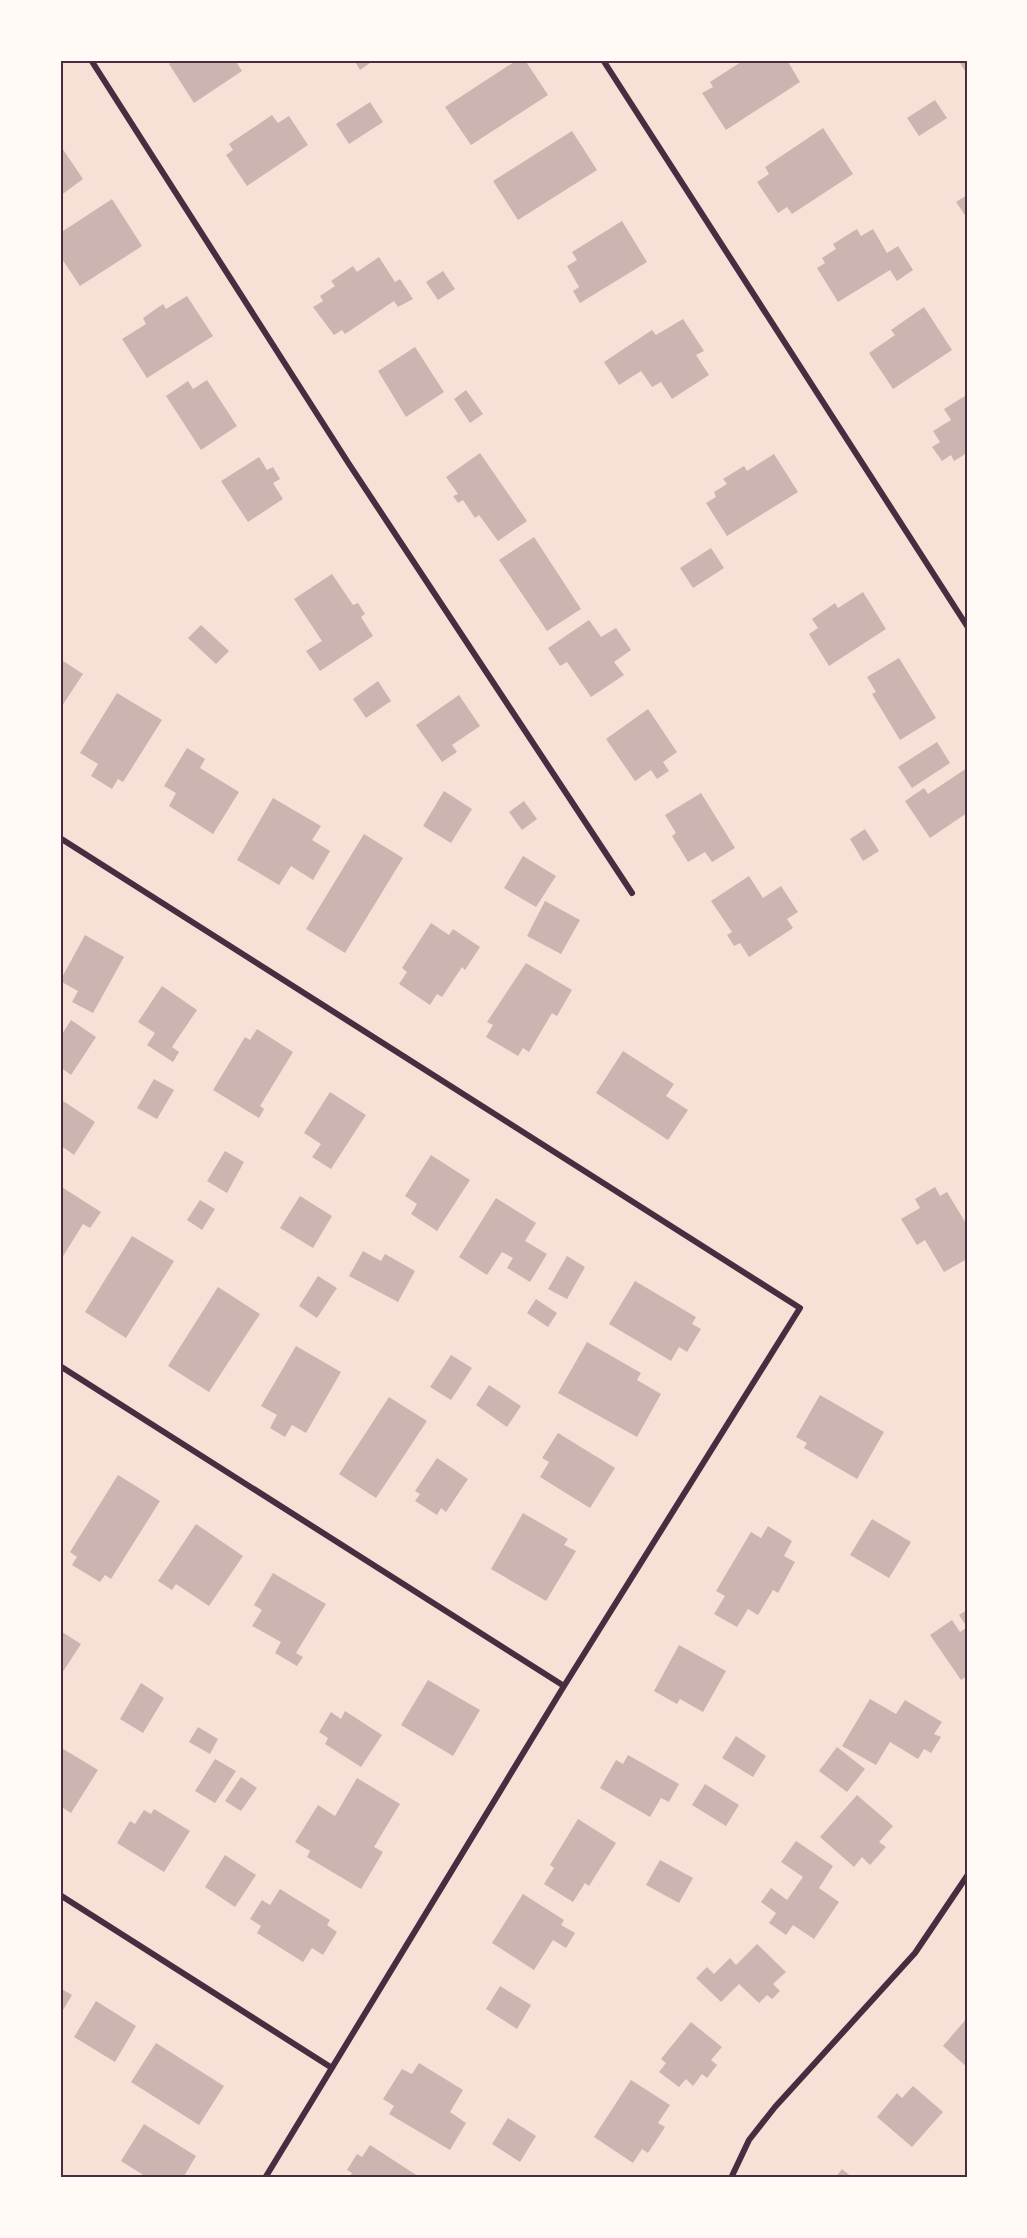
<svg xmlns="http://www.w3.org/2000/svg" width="1027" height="2238" viewBox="0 0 1027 2238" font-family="'Noto Sans',sans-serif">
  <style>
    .building { fill: #ccb4b1 }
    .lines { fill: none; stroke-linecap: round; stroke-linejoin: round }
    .minor { stroke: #4a2c40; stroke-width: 6 }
    .neatline { fill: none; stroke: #4a2c40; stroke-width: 2 }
  </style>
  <rect width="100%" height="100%" fill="#f7e1d7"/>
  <!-- building -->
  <path class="building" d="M175 60H235L242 71 194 103 169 64Z
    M354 60H374L360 70Z
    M517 60H525L548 95 471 145 445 107Z
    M744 60H787L800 82 726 130 702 93 713 87 710 82Z
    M958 60H967V74Z
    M935 100 947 118 919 136 907 118Z
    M370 102 383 122 349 144 336 124Z
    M272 115 278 123 289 116 308 145 247 186 226 155 233 150 229 144Z
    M823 128 853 174 792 214 787 207 778 213 757 182 769 174 765 167Z
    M572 131 597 170 518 220 493 181Z
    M60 145 83 179 60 196Z
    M967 195V218L956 202Z
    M112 199 142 246 80 286 60 256V233Z
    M622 221 647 262 580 303 573 291 579 287 567 266 577 260 572 252Z
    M857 229 861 236 873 229 887 253 898 246 913 270 897 281 890 270 838 302 817 268 825 263 822 258 836 249 833 244Z
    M379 257 395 282 400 279 413 299 398 307 394 301 345 334 342 330 334 335 313 307 323 301 320 296 335 286 331 281 353 266 357 272Z
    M443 271 455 289 438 300 426 282Z
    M187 296 213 336 147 378 122 339 146 324 143 318 163 304 166 309Z
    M924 307 952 350 893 389 869 353 895 335 891 330Z
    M683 319 704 351 696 355 709 375 672 399 661 382 652 387 641 371 619 385 604 362 652 330 656 335Z
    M415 347 444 392 406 417 378 371Z
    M207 380 237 426 201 450 166 396 188 381 193 389Z
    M466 390 483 414 470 423 454 399Z
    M965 396 967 400V453L954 461 951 455 942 461 932 447 940 442 933 431 951 420 944 409Z
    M480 453 527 521 498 541 479 515 475 518 463 500 458 503 453 496 458 494 446 477Z
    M774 454 798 492 727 536 706 503 716 497 714 492 727 484 723 479 744 466 747 471Z
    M259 457 267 470 273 467 280 479 273 483 283 499 248 522 221 481Z
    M534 537 581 609 547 631 499 560Z
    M711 548 724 568 693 588 680 568Z
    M332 574 353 605 358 603 365 614 361 617 373 636 320 671 306 651 322 641 294 599Z
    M863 592 886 629 829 666 809 634 818 628 812 619 835 603 838 608Z
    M589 620 601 637 616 628 631 650 614 662 624 675 591 697 567 662 560 666 548 648Z
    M201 625 229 651 216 664 188 638Z
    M899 658 936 718 900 740 872 694 876 692 867 677Z
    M60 659 83 674 60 709Z
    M378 681 391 701 366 718 353 699Z
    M117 693 162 720 123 782 118 779 112 789 91 776 98 764 80 753Z
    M459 695 480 726 452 745 457 752 442 762 416 725Z
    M648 709 677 752 663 762 669 771 657 779 651 770 635 781 606 739Z
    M937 742 950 763 912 788 898 767Z
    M187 748 205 759 200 768 239 792 213 834 169 806 176 793 164 786Z
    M967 768V813L930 838 905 801 924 788 928 794Z
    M444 791 472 809 451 843 423 826Z
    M701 793 735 848 712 862 705 852 688 862 672 836 676 833 665 815Z
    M273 798 321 826 312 840 330 851 313 880 291 866 279 885 237 860Z
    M524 801 537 819 522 830 509 812Z
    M865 829 879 851 863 861 850 839Z
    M364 834 403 858 345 953 306 929Z
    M523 856 556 876 536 907 504 888Z
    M749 876 763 898 781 886 798 912 787 919 793 928 749 957 740 943 734 946 727 935 732 932 711 901Z
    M545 901 580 920 561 954 527 936Z
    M431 923 449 935 453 929 480 947 465 970 462 967 442 997 437 994 430 1005 399 984 407 972 402 968Z
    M85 935 124 957 93 1013 72 1002 78 991 60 981Z
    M526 963 572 990 557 1016 552 1013 529 1052 523 1048 518 1056 486 1037 493 1025 487 1022Z
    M162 986 197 1010 172 1047 179 1052 173 1062 147 1045 155 1033 138 1022Z
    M71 1020 96 1037 71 1075 60 1067V1037Z
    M257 1029 293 1052 260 1106 264 1109 259 1118 213 1090 245 1037 250 1040Z
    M623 1051 674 1084 666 1096 688 1110 668 1140 596 1093Z
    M154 1079 174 1090 157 1119 137 1108Z
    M330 1092 366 1115 331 1169 312 1157 321 1144 304 1133Z
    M63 1101 95 1122 74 1155 60 1145V1106Z
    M225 1151 244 1162 227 1193 207 1181Z
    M431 1155 470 1180 437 1231 411 1214 417 1204 405 1196Z
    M60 1186 101 1212 90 1228 83 1224 60 1261Z
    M935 1187 940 1196 947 1192 967 1225V1259L944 1272 925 1240 917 1245 901 1219 920 1208 915 1199Z
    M300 1196 332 1216 313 1248 280 1228Z
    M496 1198 536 1223 525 1241 547 1254 530 1282 507 1268 513 1258 502 1252 487 1275 459 1257Z
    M200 1200 215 1209 202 1230 187 1220Z
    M132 1236 174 1261 126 1338 85 1312Z
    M363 1251 381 1261 385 1254 415 1271 398 1302 349 1276Z
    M567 1256 585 1267 567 1299 548 1289Z
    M318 1276 337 1288 317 1318 299 1306Z
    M635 1281 696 1317 692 1324 701 1329 687 1352 679 1347 671 1361 609 1324Z
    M218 1287 260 1314 209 1392 168 1366Z
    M536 1299 557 1313 548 1327 527 1313Z
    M587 1342 641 1373 637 1380 661 1394 637 1437 558 1393Z
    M296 1346 341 1372 306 1433 292 1425 285 1437 270 1428 277 1415 261 1406Z
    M451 1355 472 1368 451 1400 430 1387Z
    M489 1385 521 1406 507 1427 476 1405Z
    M820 1395 884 1432 857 1479 804 1448 807 1443 796 1437Z
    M389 1397 427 1421 376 1498 339 1474Z
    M558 1433 615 1468 590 1508 540 1477 549 1462 542 1458Z
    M437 1458 468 1479 446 1512 441 1508 437 1515 415 1501 420 1494 415 1491Z
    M118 1475 160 1501 111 1579 105 1575 100 1582 72 1565 77 1557 70 1552Z
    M523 1513 568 1539 564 1545 576 1551 546 1601 491 1569Z
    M872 1519 911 1542 889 1578 850 1555Z
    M196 1524 243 1556 209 1606 176 1584 172 1590 158 1581Z
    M768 1526 792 1541 784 1556 795 1562 778 1593 773 1590 758 1615 748 1609 737 1627 714 1614 725 1596 716 1591 751 1532 761 1538Z
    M273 1573 326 1604 296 1653 303 1657 297 1666 275 1653 281 1642 252 1626 262 1610 254 1605Z
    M967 1610V1676L961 1680 930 1635 952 1620 960 1632 967 1627 959 1615Z
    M62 1632 81 1644 62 1673 60 1672Z
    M679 1645 726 1671 703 1712 680 1699 677 1704 654 1691Z
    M428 1680 480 1710 453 1756 401 1725Z
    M141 1683 164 1698 143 1733 120 1719Z
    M870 1699 896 1714 905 1700 942 1722 934 1734 941 1737 931 1753 924 1749 918 1759 890 1742 876 1765 842 1746Z
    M345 1711 382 1735 361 1767 325 1744 328 1738 319 1732 331 1712 341 1719Z
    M198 1727 218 1739 210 1754 189 1742Z
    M736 1736 766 1756 753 1777 722 1758Z
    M60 1747 98 1770 71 1813 60 1806Z
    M837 1747 865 1769 847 1792 819 1771Z
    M628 1755 679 1784 669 1802 661 1798 650 1817 600 1788 616 1760 623 1764Z
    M215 1759 236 1771 215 1803 195 1791Z
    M241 1777 257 1788 241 1811 225 1801Z
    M357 1778 400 1804 374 1847 383 1852 361 1889 307 1857 310 1851 295 1842 318 1805 335 1816Z
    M705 1784 739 1805 726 1826 692 1805Z
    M857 1795 893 1826 879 1842 886 1847 870 1865 862 1857 854 1867 820 1837Z
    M154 1809 190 1831 164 1872 117 1843 130 1821 135 1824 144 1810 151 1814Z
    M578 1819 616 1843 589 1886 585 1883 573 1902 544 1884 554 1868 550 1865Z
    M796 1841 833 1866 819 1888 839 1902 814 1939 793 1925 786 1935 769 1923 776 1913 761 1902 771 1888 787 1900 803 1877 781 1862Z
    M225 1855 256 1875 235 1907 205 1887Z
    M660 1860 693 1878 679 1903 646 1885Z
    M280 1889 330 1920 327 1925 337 1932 323 1955 312 1948 303 1962 257 1933 261 1926 250 1919 262 1900 270 1905Z
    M523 1894 564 1920 561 1925 575 1933 566 1948 553 1940 534 1970 492 1943Z
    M757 1944 786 1972 773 1984 780 1991 772 1999 767 1995 759 2003 739 1984 721 2002 696 1978 707 1967 714 1974 730 1958 736 1965Z
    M500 1986 531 2005 517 2029 486 2009Z
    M60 1988 72 1995 60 2015Z
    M96 2001 136 2026 115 2062 74 2037Z
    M967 2018V2067L943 2046Z
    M691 2022 722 2047 711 2060 717 2065 707 2078 702 2074 693 2086 686 2079 679 2087 659 2072 666 2063 661 2059Z
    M156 2043 224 2086 199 2125 131 2082Z
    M419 2063 463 2090 450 2112 466 2123 450 2150 389 2114 394 2106 383 2099 402 2069 412 2074Z
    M631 2080 670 2105 658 2123 665 2127 648 2153 642 2149 633 2163 594 2137Z
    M913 2086 943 2112 912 2147 877 2117 897 2093 902 2098Z
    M508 2118 536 2136 520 2162 492 2144Z
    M144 2124 196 2156 183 2178H148L121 2161Z
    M370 2145 421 2178H349L352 2173 347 2170 357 2154 362 2157Z
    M842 2169 853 2178H835Z"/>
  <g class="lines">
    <!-- minor -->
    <path class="minor" d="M91 60 349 464 632 893
      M603 60 967 626
      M60 838 800 1308 564 1686 265 2178
      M60 1366 564 1686
      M60 1895 332 2068
      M731 2178 749 2140 775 2107 915 1953 967 1876"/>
  </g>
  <!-- border -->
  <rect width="1027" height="2238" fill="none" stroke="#fffaf5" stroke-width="123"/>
  <rect x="62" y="62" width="904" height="2114" class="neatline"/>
</svg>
